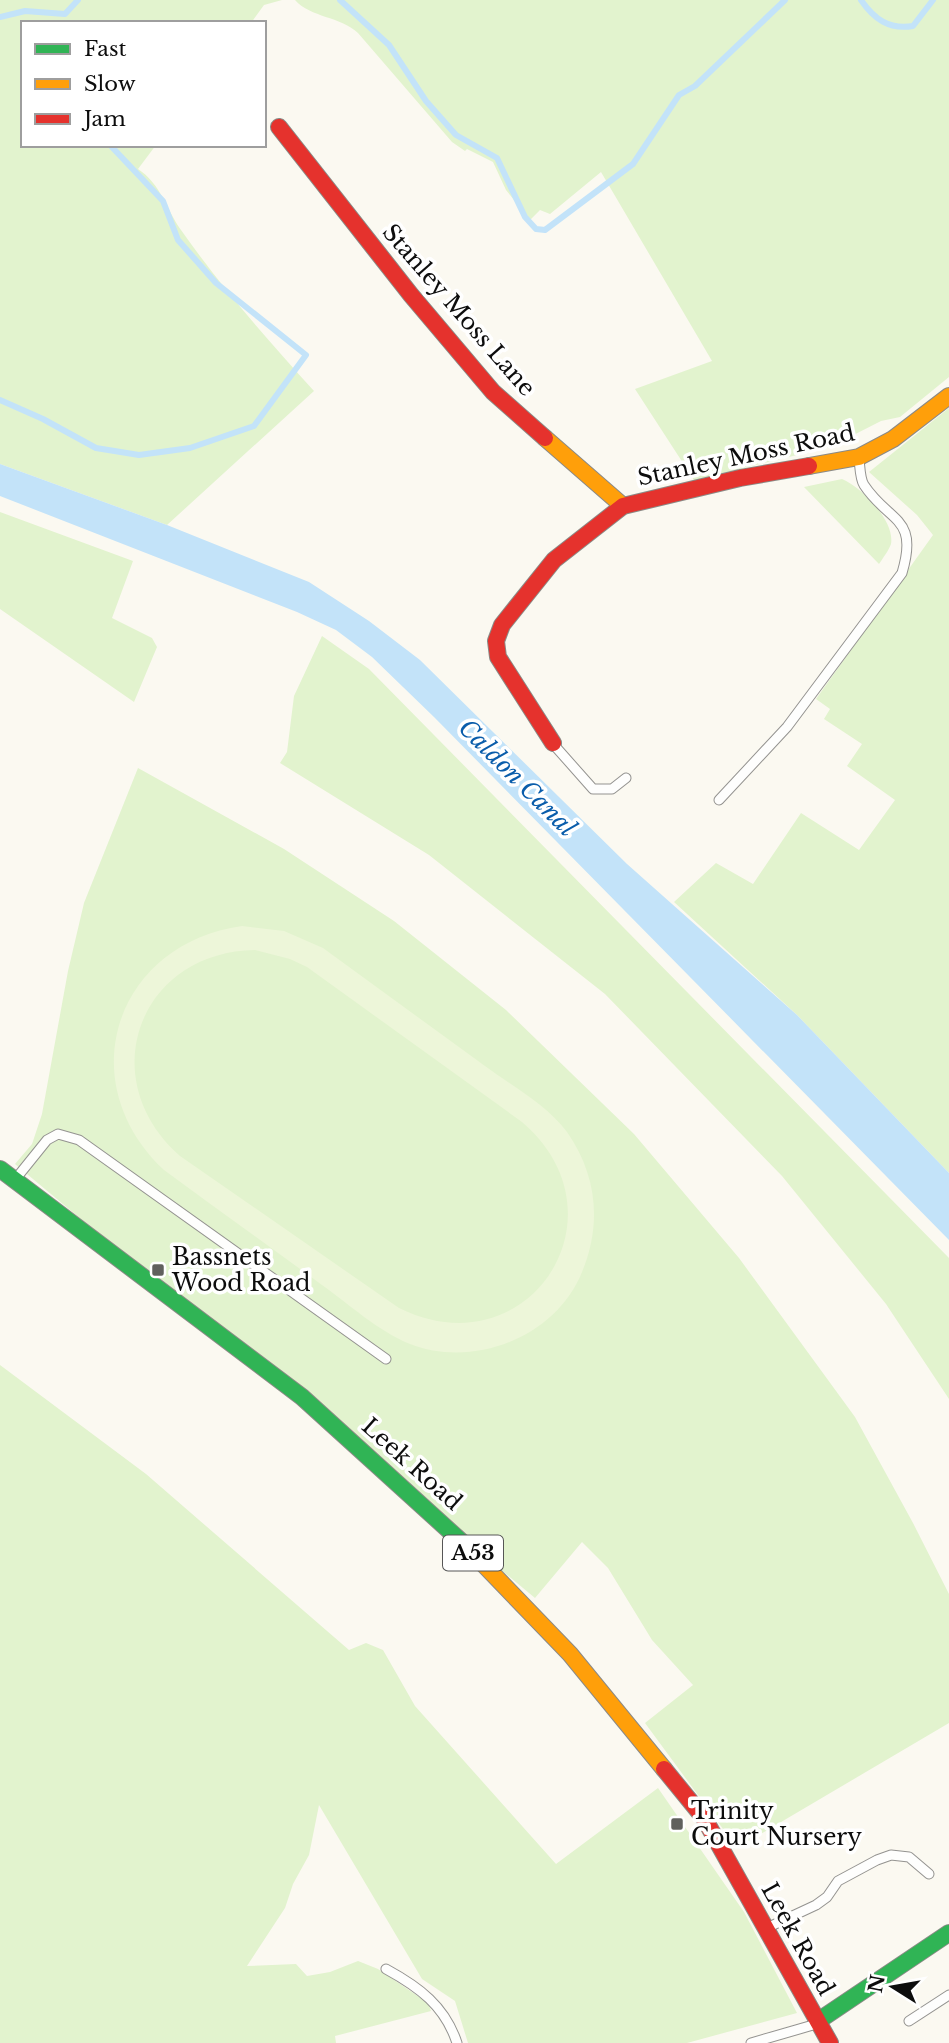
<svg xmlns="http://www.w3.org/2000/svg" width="949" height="2043" viewBox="0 0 949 2043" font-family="'Libre Baskerville',serif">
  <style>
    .green { fill: #e2f3ce }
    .pitch { fill: #edf6d9; fill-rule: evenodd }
    .water { fill: #c3e3f9 }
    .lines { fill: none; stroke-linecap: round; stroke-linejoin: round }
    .stream { stroke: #c3e3f9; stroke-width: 6 }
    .lane-casing { stroke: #949390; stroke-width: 11 }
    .fast-casing { stroke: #8b8a86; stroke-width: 18 }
    .slow-casing { stroke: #8b8a86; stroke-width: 18 }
    .jam-casing { stroke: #8b8a86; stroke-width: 18 }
    .lane { stroke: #fefefd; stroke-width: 9 }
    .fast { stroke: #30b455; stroke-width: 16 }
    .slow { stroke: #ff9f0a; stroke-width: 16 }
    .jam { stroke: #e5322d; stroke-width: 16 }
    .poi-dot { fill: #60605d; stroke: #fff; stroke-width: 2.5 }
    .labels { text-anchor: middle; stroke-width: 7; stroke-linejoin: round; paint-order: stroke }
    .shield { fill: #fff; stroke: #565656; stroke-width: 2 }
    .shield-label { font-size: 21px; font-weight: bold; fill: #0d0d0d }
    .street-label { font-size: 23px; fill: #0d0d0d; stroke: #fff }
    .poi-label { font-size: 23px; fill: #0d0d0d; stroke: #fff; text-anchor: start }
    .water-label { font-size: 24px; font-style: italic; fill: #0a5dab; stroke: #fff }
  </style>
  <rect width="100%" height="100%" fill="#fbf9f1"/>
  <!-- green -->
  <path class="green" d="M0 0H282L264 5 251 23H23V145H156L138 169C161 184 166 209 181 230 221 287 267 339 314 391L167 525 0 464Z
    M295 0H949V377L900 417 881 421 830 447 694 480 635 389 712 361 601 172 550 214 540 210 530 220 506 190 493 162 467 149 465 151 452 142 358 33C340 16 311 18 295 0Z
    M949 408V1173L797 1015 674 902 716 863 753 884 801 813 859 850 895 800 847 766 862 744 824 719 830 709 816 699 933 535 917 515 869 472Z
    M842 479C861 487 895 520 891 544 889 550 883 558 879 564L804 487Z
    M0 512 133 561 112 618 152 638 157 647 134 702 0 609Z
    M322 636 369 669 949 1258V1399L886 1304 782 1176 605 994 429 855 280 763 287 752 294 696Z
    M138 768 284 849 394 921 506 1010 634 1134 739 1258 855 1417 913 1523 949 1594V1723L737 1848 645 1723 693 1685 652 1640 608 1568 582 1542 535 1598 15 1164 32 1144 42 1114 68 971 84 903Z
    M0 1365 146 1474 349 1650 366 1643 383 1650 415 1706 556 1864 658 1788 744 1912 797 2013 687 2043H468L455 2001 422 1979 319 1805 309 1855 293 1884 285 1908 247 1966 296 1964 307 1976 330 1972 358 1961 378 1969 428 2003 431 2011 335 2036 336 2043H0Z"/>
  <!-- pitch -->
  <path class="pitch" d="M242 926 284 931 323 948C377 987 431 1027 485 1066 512 1086 547 1105 567 1132 597 1175 602 1224 582 1272 556 1337 474 1369 410 1344 378 1331 350 1305 322 1285 270 1247 217 1209 164 1170 70 1082 115 944 242 926ZM255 950 290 959 307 967 522 1122C631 1215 528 1372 399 1308L180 1156C93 1080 138 952 255 950Z"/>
  <!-- water -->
  <path class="water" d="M0 464 167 525 309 582 369 621 420 660 627 864 797 1015 949 1173V1240L434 717 372 657 336 630 297 612 0 496Z"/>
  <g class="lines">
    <!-- stream -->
    <path class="stream" d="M340 0 389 45 426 101 456 135 497 158 525 217 536 229 545 230 633 164 679 95 695 86 785 0
      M861 0C874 19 889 30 913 26L933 0
      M0 17 25 11 65 14 78 0
      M0 400 43 419 96 448 139 455 190 448 254 426 306 355 216 283 178 240 163 201 110 145"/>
    <defs>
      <path id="lane" d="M554 745 593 789H612L626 778
        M719 800 787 727 902 573C919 516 889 523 864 485 860 479 860 467 859 459
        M18 1176 47 1140 58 1134 79 1140 386 1359
        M771 1926 816 1905 827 1897 838 1881 877 1860 891 1855 909 1857 929 1874
        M386 1969C419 1987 445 2006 457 2043
        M909 2021 949 1995
        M751 2043 813 2025"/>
      <path id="fast" d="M0 1169 302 1397 464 1544
        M818 2021 949 1933"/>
      <path id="slow" d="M545 438 623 506
        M809 466 859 457 893 439 949 396
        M464 1544 570 1654 664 1769"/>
      <path id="jam" d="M279 127 411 295 493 392 545 438
        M553 743 498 657 496 641 502 625 554 560 623 506 740 478 809 466
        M664 1769 704 1818 830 2043"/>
    </defs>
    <!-- lane casing -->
    <use href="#lane" class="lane-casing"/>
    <!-- fast casing -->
    <use href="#fast" class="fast-casing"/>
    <!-- slow casing -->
    <use href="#slow" class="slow-casing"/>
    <!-- jam casing -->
    <use href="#jam" class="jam-casing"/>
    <!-- lane -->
    <use href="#lane" class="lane"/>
    <!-- fast -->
    <use href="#fast" class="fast"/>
    <!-- slow -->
    <use href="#slow" class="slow"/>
    <!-- jam -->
    <use href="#jam" class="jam"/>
  </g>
  <!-- markers -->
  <g class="poi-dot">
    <rect x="151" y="1263" width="14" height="14" rx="3.5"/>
    <rect x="670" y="1817" width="14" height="14" rx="3.5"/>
  </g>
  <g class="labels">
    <!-- shield labels -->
    <rect class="shield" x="443" y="1535.5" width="60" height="35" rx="5"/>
    <g class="shield-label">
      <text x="473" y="1560">A53</text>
    </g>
    <!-- street labels -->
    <g class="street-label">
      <text transform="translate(459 310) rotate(49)" y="8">Stanley Moss Lane</text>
      <text transform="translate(746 455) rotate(-12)" y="8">Stanley Moss Road</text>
      <text transform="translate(412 1464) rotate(42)" y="8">Leek Road</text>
      <text transform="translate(798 1939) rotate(61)" y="8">Leek Road</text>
    </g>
    <!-- poi labels -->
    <g class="poi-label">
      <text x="172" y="1265">Bassnets<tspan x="172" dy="26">Wood Road</tspan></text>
      <text x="691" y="1819">Trinity<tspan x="691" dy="26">Court Nursery</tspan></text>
    </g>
    <!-- water labels -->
    <g class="water-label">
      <text transform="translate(517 778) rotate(45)" y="8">Caldon Canal</text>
    </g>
  </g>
  <!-- legend -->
  <rect x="21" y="21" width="245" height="126" fill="#ffffff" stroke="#9e9e9e" stroke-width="2"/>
  <rect x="35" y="44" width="35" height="10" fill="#30b455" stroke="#9e9e9e" stroke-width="2"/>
  <text x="84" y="56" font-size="21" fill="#0d0d0d">Fast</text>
  <rect x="35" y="79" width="35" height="10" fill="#ff9f0a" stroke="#9e9e9e" stroke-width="2"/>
  <text x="84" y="91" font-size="21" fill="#0d0d0d">Slow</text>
  <rect x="35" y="114" width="35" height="10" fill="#e5322d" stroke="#9e9e9e" stroke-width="2"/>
  <text x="84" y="126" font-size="21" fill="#0d0d0d">Jam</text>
  <!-- north arrow -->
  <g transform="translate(893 1987) rotate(281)" stroke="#ffffff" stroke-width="5" paint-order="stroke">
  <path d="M0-5L12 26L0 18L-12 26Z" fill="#0d0d0d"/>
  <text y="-10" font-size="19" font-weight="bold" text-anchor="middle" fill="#0d0d0d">N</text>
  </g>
</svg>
